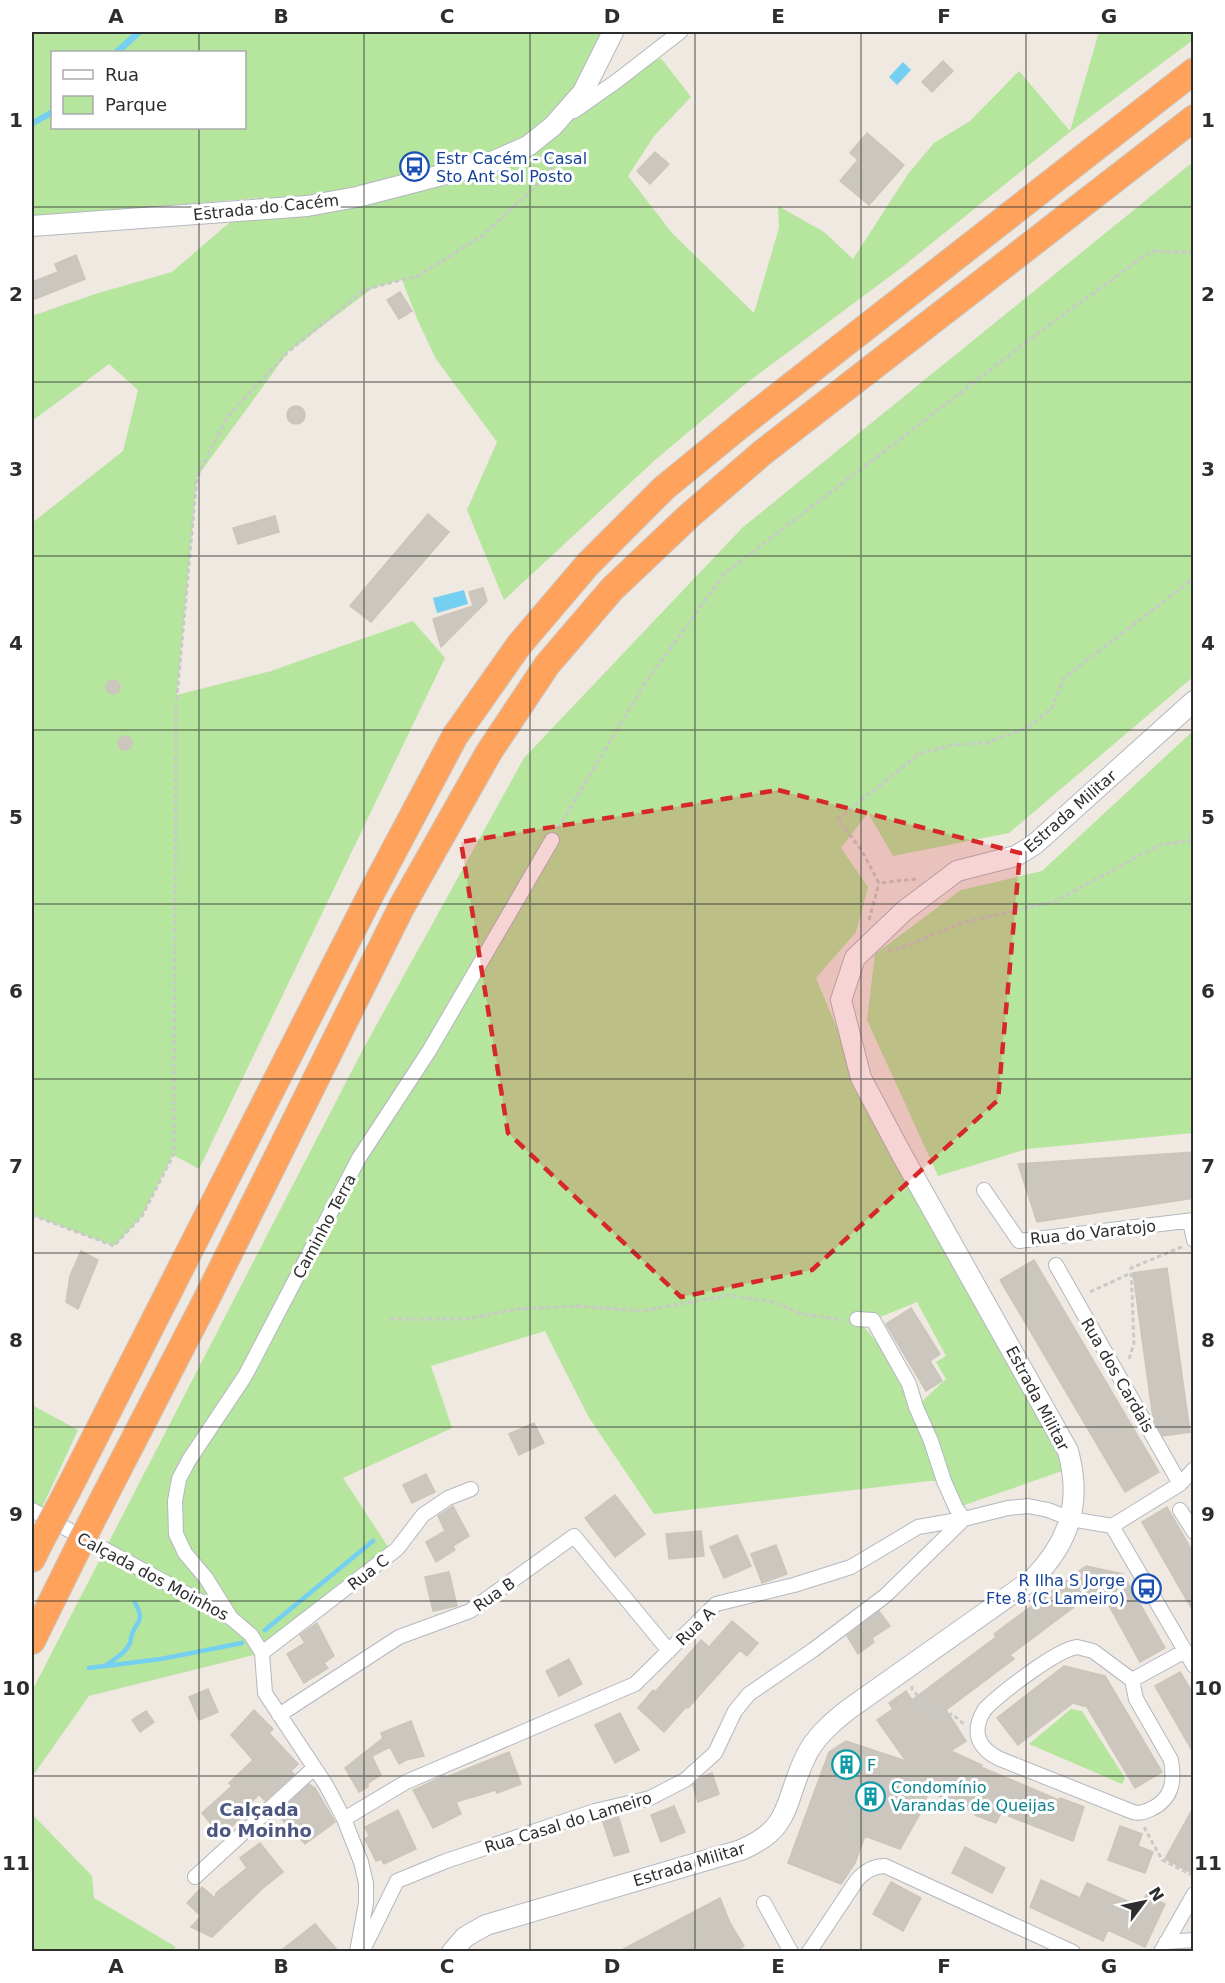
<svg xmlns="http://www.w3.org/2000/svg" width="1225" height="1983" viewBox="0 0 1225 1983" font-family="'DejaVu Sans',sans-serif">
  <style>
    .green { fill: #b6e59e; fill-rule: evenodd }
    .water { fill: #75cff0 }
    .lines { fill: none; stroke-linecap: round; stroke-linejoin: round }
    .stream { stroke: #75cff0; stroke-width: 4.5 }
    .building { fill: #cbc7bf; stroke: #cbc5ba; stroke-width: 1.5 }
    .street-casing { stroke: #b4b7c1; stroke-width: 16 }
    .secondary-casing { stroke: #b4b7c1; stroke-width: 22 }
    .highway-casing { stroke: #c9c9c9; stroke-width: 28 }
    .path { stroke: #c9c9c9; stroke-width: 3; stroke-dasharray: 4.5 3; stroke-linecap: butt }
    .street { stroke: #fff; stroke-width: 14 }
    .secondary { stroke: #fff; stroke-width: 20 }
    .highway { stroke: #ffa35c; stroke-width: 26 }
    .highway-bridge-casing { stroke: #c9c9c9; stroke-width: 28; stroke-linecap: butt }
    .highway-bridge { stroke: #ffa35c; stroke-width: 26 }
    .marked { fill: #d62828; fill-opacity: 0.2; stroke: #d62828; stroke-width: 4.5; stroke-dasharray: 12 8; stroke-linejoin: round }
    .grid { fill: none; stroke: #2e2e2e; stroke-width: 1.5; stroke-opacity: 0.55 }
    .labels { text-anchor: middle; stroke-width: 6; stroke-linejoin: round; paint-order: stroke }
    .transit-label { font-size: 16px; fill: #164399; stroke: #fff; text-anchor: start }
    .street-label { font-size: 16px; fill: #2e2e2e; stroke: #fff }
    .culture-label { font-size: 16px; fill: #0d838f; stroke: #fff; text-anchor: start }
    .neighbourhood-label { font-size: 18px; font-weight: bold; fill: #4d5680; stroke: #fff }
    .neatline { fill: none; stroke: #2e2e2e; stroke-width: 2 }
    .grid-label { font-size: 20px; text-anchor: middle; font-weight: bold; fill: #2e2e2e }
  </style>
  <rect width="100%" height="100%" fill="#efe9e1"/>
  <!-- green -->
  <path class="green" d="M32 32H613L583 92 618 80 661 58 691 97 654 136 628 176 672 233 754 313 779 228 778 206 824 232 853 259 908 174 934 143 970 121 1019 71 1070 131 1099 32H1193V40L1070 132 901 268 748 382 655 460 504 600 467 510 497 442 436 359 418 321 402 280 374 287 288 352 197 477 177 695 271 671 413 621 445 658 199 1169 173 1155 142 1216 114 1246 32 1215V973L34 972 32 963V523L123 451 138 390 109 364 32 421V316L95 294 172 272 258 198 32 217ZM52 52H244V128H52Z
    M1193 162V677L1009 833 893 856 868 813 841 848 868 887 856 932 816 978 885 1143 1068 1469 956 1508 944 1481H929L654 1514 588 1416 545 1331 431 1366 452 1428 343 1478 396 1559 262 1653 89 1696 32 1777V1691L361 1053 524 758 742 528ZM917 1302 946 1356 936 1362 946 1379 916 1407 901 1370 858 1320H873Z
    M1193 731V1133L1027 1149 938 1176 867 1020 875 954 961 890 1042 871Z
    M32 1405 78 1430 39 1514 32 1510Z
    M1071 1709 1082 1711 1125 1778 1122 1784 1029 1744Z
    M32 1814 92 1876 94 1898 176 1947 172 1951H32Z"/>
  <!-- water -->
  <path class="water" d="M134 32H144L122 52H112Z
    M903 62 911 70 897 85 889 77Z
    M52 109V116L32 127V120Z
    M464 590 468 604 437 613 433 598Z"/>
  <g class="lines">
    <!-- stream -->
    <path class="stream" d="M265 1630 373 1541
      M105 1666C114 1659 125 1654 130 1643 131 1640 131 1637 132 1634 138 1619 145 1621 135 1603
      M89 1668 161 1659 242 1643"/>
  </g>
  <!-- building -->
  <path class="building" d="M943 61 953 71 932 92 922 82Z
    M867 133 904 165 869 205 840 181 858 160 850 153Z
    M655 152 669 164 650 184 637 171Z
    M76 255 85 279 35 299 32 291V282L58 272 55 264Z
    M400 292 412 311 399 319 387 300Z
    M287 415a9 9 0 1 1 18 0a9 9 0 1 1-18 0Z
    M428 514 449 532 371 622 350 606Z
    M275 516 279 532 238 544 233 528Z
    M483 588 487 601 441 647 433 619 473 606 469 592Z
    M106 687a7 7 0 1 1 14 0a7 7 0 1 1-14 0Z
    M118 743a7 7 0 1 1 14 0a7 7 0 1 1-14 0Z
    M1194 1152V1198L1037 1222 1018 1164Z
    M81 1251 98 1260 78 1309 66 1302 70 1276Z
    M1034 1260 1159 1472 1125 1492 1000 1280Z
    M1167 1268 1190 1432 1163 1436 1153 1418 1133 1273Z
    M911 1308 940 1354 930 1361 942 1381 926 1391 886 1324Z
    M534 1423 544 1443 519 1455 509 1434Z
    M426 1474 435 1492 412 1503 403 1485Z
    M615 1495 645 1534 615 1557 585 1518Z
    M453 1506 469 1536 453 1546 455 1550 436 1562 426 1542 445 1531 438 1516Z
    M1167 1507 1194 1554V1613L1142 1522Z
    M701 1531 704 1556 669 1559 666 1534Z
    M737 1535 751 1566 724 1578 710 1547Z
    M776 1545 787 1574 762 1583 751 1554Z
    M1086 1566 1123 1574 1165 1648 1140 1662 1107 1602 1086 1598 1010 1655 1014 1659 946 1710 966 1741 951 1751 982 1765 981 1767 1014 1781 1059 1800 1060 1798 1084 1807 1073 1841 1001 1813 996 1823 975 1815 976 1813 929 1791 920 1814 900 1849 865 1836 855 1863 841 1884 788 1863 829 1752 846 1741 906 1761 877 1720 893 1709 889 1703 906 1691 912 1700 996 1637 994 1634Z
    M449 1572 457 1606 433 1611 425 1577Z
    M879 1611 890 1626 872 1638 874 1642 858 1654 847 1636Z
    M732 1621 758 1643 747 1656 740 1650 688 1708 686 1707 664 1732 638 1708 653 1690 655 1692 701 1640 709 1647Z
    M317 1623 334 1656 324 1663 328 1668 304 1683 287 1654 305 1643 300 1635Z
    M569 1659 582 1684 559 1696 546 1671Z
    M1064 1666 1105 1676 1162 1772 1135 1788 1087 1707 1073 1703 1018 1745 997 1718Z
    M1180 1672 1194 1695V1754L1155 1686Z
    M208 1689 218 1712 199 1720 189 1697Z
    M254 1710 273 1729 269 1733 298 1764 291 1771 294 1774 265 1801 259 1794 240 1815 242 1817 221 1836 202 1813 232 1786 229 1783 253 1760 231 1735Z
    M146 1711 154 1722 140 1732 132 1720Z
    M620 1713 639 1750 615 1763 595 1725Z
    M411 1721 424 1756 406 1760 399 1764 390 1747 372 1756 381 1775 368 1783V1787L359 1792 345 1768 383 1738 381 1733Z
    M509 1752 521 1784 497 1793 496 1790 456 1802 461 1814 433 1828 413 1790 444 1776V1778Z
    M712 1773 719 1794 698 1802 693 1785 702 1777Z
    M309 1784 315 1788 335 1822 305 1844 277 1814Z
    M674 1806 685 1832 661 1842 651 1815Z
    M1194 1806V1874L1165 1859Z
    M398 1810 416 1849 384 1864 381 1859 376 1861 365 1839 369 1836 365 1827Z
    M618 1815 629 1852 614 1856 602 1819Z
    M1120 1826 1142 1834 1138 1846 1153 1852 1145 1873 1108 1860Z
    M260 1843 283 1872 262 1889 212 1937 191 1927 201 1916 187 1903 202 1887 215 1898 216 1893 247 1868 240 1858Z
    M965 1847 1005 1868 992 1893 952 1873Z
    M1041 1880 1080 1898 1087 1883 1141 1907 1146 1895 1165 1904 1145 1947 1108 1930 1103 1941 1030 1907Z
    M891 1882 921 1898 903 1931 873 1914Z
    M720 1898 730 1923 744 1946 735 1952H618Z
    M315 1924 339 1952H279Z"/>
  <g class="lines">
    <defs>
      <path id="street" d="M574 111 618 80 680 32
        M984 1190 1019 1241 1194 1220
        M1190 1222 1194 1240
        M1056 1265 1180 1484
        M32 1510 231 1618 251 1635 262 1653 265 1693 326 1785 344 1819 361 1862 366 1883V1903L357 1952
        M1180 1510 1194 1532
        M1112 1526 1180 1484 1194 1469
        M231 1618 206 1578 185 1553 176 1534 175 1501 179 1479 189 1460 245 1376 359 1158 429 1051 552 840
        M1077 1647 1093 1651 1132 1680 1136 1699 1171 1760C1175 1782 1172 1799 1151 1809 1144 1812 1140 1814 1133 1812L1000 1759C977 1748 971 1731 985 1709 1001 1693 1056 1650 1077 1647Z
        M262 1653 397 1549 423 1515 448 1498 471 1489
        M1132 1680 1185 1651
        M279 1715 399 1637 470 1611 574 1536 669 1651
        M344 1819 406 1782 635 1684 716 1604 794 1585 851 1567 918 1527 964 1519 1008 1508 1028 1506 1048 1510 1071 1519 1112 1526 1194 1666
        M195 1877 314 1768
        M764 1903 791 1952
        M1166 1942 1194 1940
        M362 1952 397 1881 446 1861 595 1811 650 1798 685 1780 715 1753 735 1711 749 1694 813 1650 885 1596 964 1519 956 1508 944 1481 931 1441 916 1407 909 1384 873 1320 857 1319
        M809 1952 857 1880C865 1871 873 1866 885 1866L1073 1952
        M1161 1952 1194 1894"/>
      <path id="secondary" d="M32 226 307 206 357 197 492 162 528 146 553 126 583 92 613 32
        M452 1952 465 1937 486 1925 741 1850C793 1828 784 1801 805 1758 814 1738 831 1723 849 1709L1033 1579C1070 1541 1082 1502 1068 1451L902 1155 861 1078 841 1000 855 958 904 911 957 871 1016 856 1035 844 1194 701"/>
      <path id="highway" d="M68 1490 372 892 455 736 519 645 588 564 664 488 741 425 1194 71
        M100 1505 206 1300 401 908 489 752 547 665 612 589 689 516 762 453 1194 118
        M32 1559 42 1539
        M32 1641 77 1550"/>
    </defs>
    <!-- street casing -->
    <use href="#street" class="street-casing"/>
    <!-- secondary casing -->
    <use href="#secondary" class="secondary-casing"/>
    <!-- highway casing -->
    <use href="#highway" class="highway-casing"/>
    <!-- path -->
    <path class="path" d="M558 828 644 685 724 574 1041 331 1151 251 1194 253
      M916 879 879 883 862 851 838 819 919 754 953 745 986 743 1028 727 1052 708 1064 678 1194 578
      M869 920 879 883
      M888 951 901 948 962 923 1056 901 1159 845 1194 840
      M32 1215 114 1246 142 1216 174 1154 176 708 197 477 227 417 288 352 364 290 420 275 482 236 550 173 551 149
      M1090 1292 1131 1273
      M390 1319H467L517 1309 578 1306 642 1311 729 1295 773 1302 803 1314 843 1320
      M1129 1359 1134 1343 1131 1268 1184 1246
      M912 1686V1689L937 1718 952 1714 964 1724
      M1144 1827 1162 1860 1194 1876"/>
    <!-- street -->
    <use href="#street" class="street"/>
    <!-- secondary -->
    <use href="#secondary" class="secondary"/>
    <!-- highway -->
    <use href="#highway" class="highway"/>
    <defs>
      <path id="highway-bridge" d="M42 1539 68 1490
        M77 1550 100 1505"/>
    </defs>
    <!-- highway-bridge casing -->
    <use href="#highway-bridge" class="highway-bridge-casing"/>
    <!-- highway-bridge -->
    <use href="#highway-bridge" class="highway-bridge"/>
  </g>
  <!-- marked area -->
  <path class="marked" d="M778 790 1020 853 998 1100 812 1270 681 1297 508 1133 461 842Z"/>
  <!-- grid -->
  <path class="grid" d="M199 32V52M364 32V1952M530 32V1952M695 32V1952M861 32V1952M1026 32V1952M199 128V1952M32 207H1194M32 382H1194M32 556H1194M32 730H1194M32 904H1194M32 1079H1194M32 1253H1194M32 1427H1194M32 1601H1194M32 1776H1194"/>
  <!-- icons -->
  <defs>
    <symbol id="bus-ring" viewBox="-11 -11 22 22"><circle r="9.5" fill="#fff" stroke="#1a4fb4" stroke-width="1.5"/><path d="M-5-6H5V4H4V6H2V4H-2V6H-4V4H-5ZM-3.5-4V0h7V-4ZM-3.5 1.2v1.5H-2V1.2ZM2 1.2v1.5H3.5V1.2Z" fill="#1a4fb4"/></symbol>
    <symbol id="building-ring" viewBox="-11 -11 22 22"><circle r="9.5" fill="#fff" stroke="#0f9aa8" stroke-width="1.5"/><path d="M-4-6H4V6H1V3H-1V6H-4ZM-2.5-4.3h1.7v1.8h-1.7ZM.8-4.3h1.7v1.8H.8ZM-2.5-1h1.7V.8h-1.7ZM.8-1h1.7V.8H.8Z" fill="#0f9aa8"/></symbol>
  </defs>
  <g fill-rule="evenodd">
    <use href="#bus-ring" x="398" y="150" width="33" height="33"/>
    <use href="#bus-ring" x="1130" y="1572" width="33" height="33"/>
    <use href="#building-ring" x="830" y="1748" width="33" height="33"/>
    <use href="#building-ring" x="854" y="1780" width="33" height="33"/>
  </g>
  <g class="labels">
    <!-- transit labels -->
    <g class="transit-label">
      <text x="436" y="164">Estr Cacém - Casal<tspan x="436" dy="18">Sto Ant Sol Posto</tspan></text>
      <text x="1125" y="1586" text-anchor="end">R Ilha S Jorge<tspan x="1125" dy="18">Fte 8 (C Lameiro)</tspan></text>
    </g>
    <!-- street labels -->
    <g class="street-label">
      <text transform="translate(266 207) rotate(-6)" y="6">Estrada do Cacém</text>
      <text transform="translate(1070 811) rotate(-41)" y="6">Estrada Militar</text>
      <text transform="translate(324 1226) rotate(-62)" y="6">Caminho Terra</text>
      <text transform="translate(1093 1232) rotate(-6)" y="6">Rua do Varatojo</text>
      <text transform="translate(1118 1375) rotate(60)" y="6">Rua dos Cardais</text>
      <text transform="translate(1038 1398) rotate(62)" y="6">Estrada Militar</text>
      <text transform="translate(368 1572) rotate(-38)" y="6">Rua C</text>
      <text transform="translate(153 1576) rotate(28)" y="6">Calçada dos Moinhos</text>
      <text transform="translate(494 1594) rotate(-35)" y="6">Rua B</text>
      <text transform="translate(695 1626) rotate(-44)" y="6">Rua A</text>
      <text transform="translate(568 1822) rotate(-17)" y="6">Rua Casal do Lameiro</text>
      <text transform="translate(689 1864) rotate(-17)" y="6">Estrada Militar</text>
    </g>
    <!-- culture labels -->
    <g class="culture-label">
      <text x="867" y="1771">F</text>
      <text x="891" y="1793">Condomínio<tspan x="891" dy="18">Varandas de Queijas</tspan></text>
    </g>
    <!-- neighbourhood labels -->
    <g class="neighbourhood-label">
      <text x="259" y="1816">Calçada<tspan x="259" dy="21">do Moinho</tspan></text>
    </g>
  </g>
  <!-- border -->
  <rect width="1225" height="1983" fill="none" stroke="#ffffff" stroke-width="66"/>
  <!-- legend -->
  <rect x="51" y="51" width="195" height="78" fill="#ffffff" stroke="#ababab" stroke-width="1.5"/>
  <rect x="63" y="70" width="30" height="9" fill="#ffffff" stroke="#ababab" stroke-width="1.5"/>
  <text x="105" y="81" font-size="18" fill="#2e2e2e">Rua</text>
  <rect x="63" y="96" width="30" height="18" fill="#b6e59e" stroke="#ababab" stroke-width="1.5"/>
  <text x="105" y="111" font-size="18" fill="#2e2e2e">Parque</text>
  <!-- north arrow -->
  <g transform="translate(1144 1902) rotate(58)" stroke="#ffffff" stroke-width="4.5" paint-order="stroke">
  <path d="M0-4.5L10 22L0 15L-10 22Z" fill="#2e2e2e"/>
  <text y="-9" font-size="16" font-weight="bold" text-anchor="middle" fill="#2e2e2e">N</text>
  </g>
  <rect x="33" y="33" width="1159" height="1917" class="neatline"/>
  <g class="grid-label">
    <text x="116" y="23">A</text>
    <text x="281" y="23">B</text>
    <text x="447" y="23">C</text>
    <text x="612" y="23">D</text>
    <text x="778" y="23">E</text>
    <text x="944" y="23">F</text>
    <text x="1109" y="23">G</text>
    <text x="16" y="127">1</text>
    <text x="1208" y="127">1</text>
    <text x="16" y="301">2</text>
    <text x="1208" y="301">2</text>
    <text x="16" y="476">3</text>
    <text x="1208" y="476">3</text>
    <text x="16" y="650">4</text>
    <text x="1208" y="650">4</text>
    <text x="16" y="824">5</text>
    <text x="1208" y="824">5</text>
    <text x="16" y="998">6</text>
    <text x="1208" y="998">6</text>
    <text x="16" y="1173">7</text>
    <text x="1208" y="1173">7</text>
    <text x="16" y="1347">8</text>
    <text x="1208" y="1347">8</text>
    <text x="16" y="1521">9</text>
    <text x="1208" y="1521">9</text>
    <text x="16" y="1695">10</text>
    <text x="1208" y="1695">10</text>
    <text x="16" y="1870">11</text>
    <text x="1208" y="1870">11</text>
    <text x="116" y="1973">A</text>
    <text x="281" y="1973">B</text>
    <text x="447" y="1973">C</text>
    <text x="612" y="1973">D</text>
    <text x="778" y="1973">E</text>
    <text x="944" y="1973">F</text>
    <text x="1109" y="1973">G</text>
  </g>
</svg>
